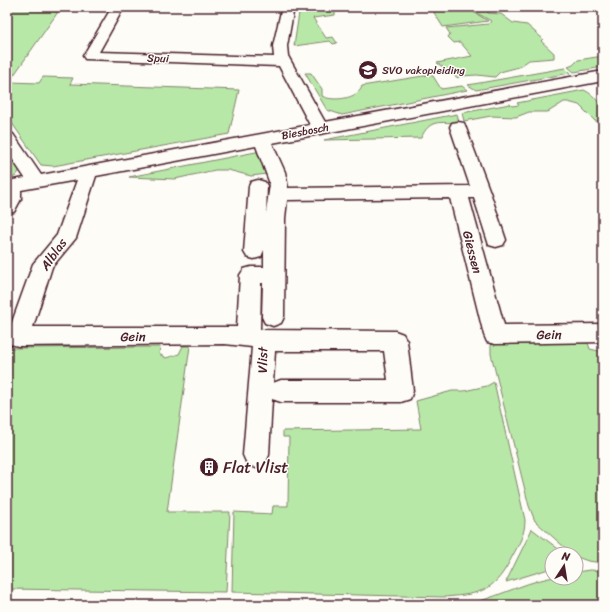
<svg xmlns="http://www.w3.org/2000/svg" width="610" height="612" viewBox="0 0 610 612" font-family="Sriracha,sans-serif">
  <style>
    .green { fill: #b8e8a8; stroke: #81846a }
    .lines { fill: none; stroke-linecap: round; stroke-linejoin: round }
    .minor-casing { stroke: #4a1f2b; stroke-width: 3 }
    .minor { fill: #fdfcf7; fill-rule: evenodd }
    .labels { text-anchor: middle; stroke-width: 3; stroke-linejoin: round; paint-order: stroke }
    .far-street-label { font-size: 11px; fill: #4a1f2b; stroke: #fdfcf7 }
    .far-poi-label { font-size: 11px; fill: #4a1f2b; stroke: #fdfcf7; text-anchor: start }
    .street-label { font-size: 13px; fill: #4a1f2b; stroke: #fdfcf7 }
    .near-poi-label { font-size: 16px; fill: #4a1f2b; stroke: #fdfcf7; text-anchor: start }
  </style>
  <rect width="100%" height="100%" fill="#fdfcf7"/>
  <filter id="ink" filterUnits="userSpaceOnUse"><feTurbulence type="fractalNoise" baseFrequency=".025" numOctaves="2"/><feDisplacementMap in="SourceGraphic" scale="8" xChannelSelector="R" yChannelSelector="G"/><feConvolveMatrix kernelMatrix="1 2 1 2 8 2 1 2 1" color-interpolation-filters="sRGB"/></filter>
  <g filter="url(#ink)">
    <!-- green -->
    <path class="green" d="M7 7 58 12 9 82 39 83 43 77 73 78 70 84 239 90 229 134 53 166 41 165 7 116Z
      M333 7 335 9V15L313 18 326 38 333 37 337 43 333 44 330 41 294 46 299 13Z
      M435 7 487 8 488 13 501 14 513 23 527 25 543 39 541 41 554 53V58L529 60 519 67 500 72 495 77 477 75 460 76 458 78 437 63 472 56 460 42 454 43 448 37 450 34 446 28 489 24 491 21 470 9H436Z
      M450 10 472 11 488 21 443 27 433 11Z
      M603 56V67L574 72 568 67 573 65 578 60Z
      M565 68 570 73 476 90 468 85Z
      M305 73H311L322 89V96C332 102 359 99 362 86L429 75 433 76 441 89 462 86 467 90 342 115 327 110Z
      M584 90C597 96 603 107 603 121H595L579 105 568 102H564L548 112H529L516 117 491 116 464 121 462 113 510 104 512 106 519 105 517 103Z
      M457 114 459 123C440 123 430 118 421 138L324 140Z
      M7 149 20 170 16 176 7 180Z
      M261 151 267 174 251 176 228 170H215L175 179 129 177Z
      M588 343 590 349 603 352V563L588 561 577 557 576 554H572L535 521 529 506 491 354V344Z
      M183 346H190L167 512H230L226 592 7 589V348L160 347 159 354 166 358 179 354Z
      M494 382 525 520C525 534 519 544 513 555 495 591 483 594 444 597L232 592 234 512 272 514 273 506H288L289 437H283V431L421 429 416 401 452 391H464L487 386Z
      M532 529 565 554H552V568L506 582Z
      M590 570 603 571V605H464C494 599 520 584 549 578 556 576 568 578 576 578V572Z
      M7 600 366 605H7Z"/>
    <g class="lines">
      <defs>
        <path id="minor" d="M112 7H124L99 52 274 57 273 46 282 7H294L287 46 288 56 325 122 603 71V81L272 143 285 172 288 188 470 186 450 127 452 123 458 122 464 123 490 192 506 240 503 245 496 247 489 245 474 198H469L504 325 603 324V342L495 344 487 342 484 335 450 198 287 200 285 218 284 317 281 323 273 326 265 323 262 317 263 283H261L260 330 395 331 403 334 407 341 413 391 410 399 401 402H281L272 399 269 455 265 464 256 468 247 464 243 455 252 347 225 344 18 346 10 344 7 336 33 264 57 235 77 180 21 190V199L14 212 7 213V181L25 178 7 151V133L13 134 41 175 310 125 279 66 85 59 83 56ZM256 146 270 184 266 213 267 186 265 182 258 180 251 182 249 186 244 252 247 257 254 259 261 257 264 250V267H251L244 269 240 275 237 327H33L52 267 76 238 96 176ZM275 351H384L388 380H281L273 383Z"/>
      </defs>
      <!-- minor casing -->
      <use href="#minor" class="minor-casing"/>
      <!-- minor -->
      <use href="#minor" class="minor"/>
    </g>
  </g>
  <!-- icons -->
  <defs>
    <symbol id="university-disc" viewBox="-11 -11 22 22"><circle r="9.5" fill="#4a1f2b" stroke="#fdfcf7"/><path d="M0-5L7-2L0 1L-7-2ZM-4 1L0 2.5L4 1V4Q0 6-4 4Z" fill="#fff"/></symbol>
    <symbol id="building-disc" viewBox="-11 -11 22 22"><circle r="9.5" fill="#4a1f2b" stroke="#fdfcf7"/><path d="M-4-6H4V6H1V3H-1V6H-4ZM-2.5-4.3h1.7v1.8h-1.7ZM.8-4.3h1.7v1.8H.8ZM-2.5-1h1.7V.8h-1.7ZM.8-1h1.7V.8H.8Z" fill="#fff"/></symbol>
  </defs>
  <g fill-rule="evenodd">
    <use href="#university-disc" x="357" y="59" width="22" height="22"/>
    <use href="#building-disc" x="198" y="456" width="22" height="22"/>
  </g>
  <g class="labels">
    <!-- far-street labels -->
    <g class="far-street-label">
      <text transform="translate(158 58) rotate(2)" y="4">Spui</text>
      <text transform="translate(305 131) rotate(-11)" y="4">Biesbosch</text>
    </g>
    <!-- far-poi labels -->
    <g class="far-poi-label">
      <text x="382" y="74">SVO vakopleiding</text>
    </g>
    <!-- street labels -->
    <g class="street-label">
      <text transform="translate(473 252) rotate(76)" y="5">Giessen</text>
      <text transform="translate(53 254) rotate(-55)" y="5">Alblas</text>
      <text transform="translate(549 334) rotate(-1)" y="5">Gein</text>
      <text transform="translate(133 336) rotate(-1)" y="5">Gein</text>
      <text transform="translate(262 360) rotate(-89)" y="5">Vlist</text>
    </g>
    <!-- near-poi labels -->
    <g class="near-poi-label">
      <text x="223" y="473">Flat Vlist</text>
    </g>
  </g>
  <!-- margin -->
  <rect width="610" height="612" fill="none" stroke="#fdfcf7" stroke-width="24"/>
  <rect x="12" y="12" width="586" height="588" fill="none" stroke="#4a1f2b" stroke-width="1.5" filter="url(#ink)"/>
  <!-- north arrow -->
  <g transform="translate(564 566) rotate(12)"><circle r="19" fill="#fdfcf7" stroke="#b5a4a5"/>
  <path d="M0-3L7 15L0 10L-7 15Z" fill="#4a1f2b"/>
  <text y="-6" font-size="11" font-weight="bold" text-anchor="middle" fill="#4a1f2b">N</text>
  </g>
</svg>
